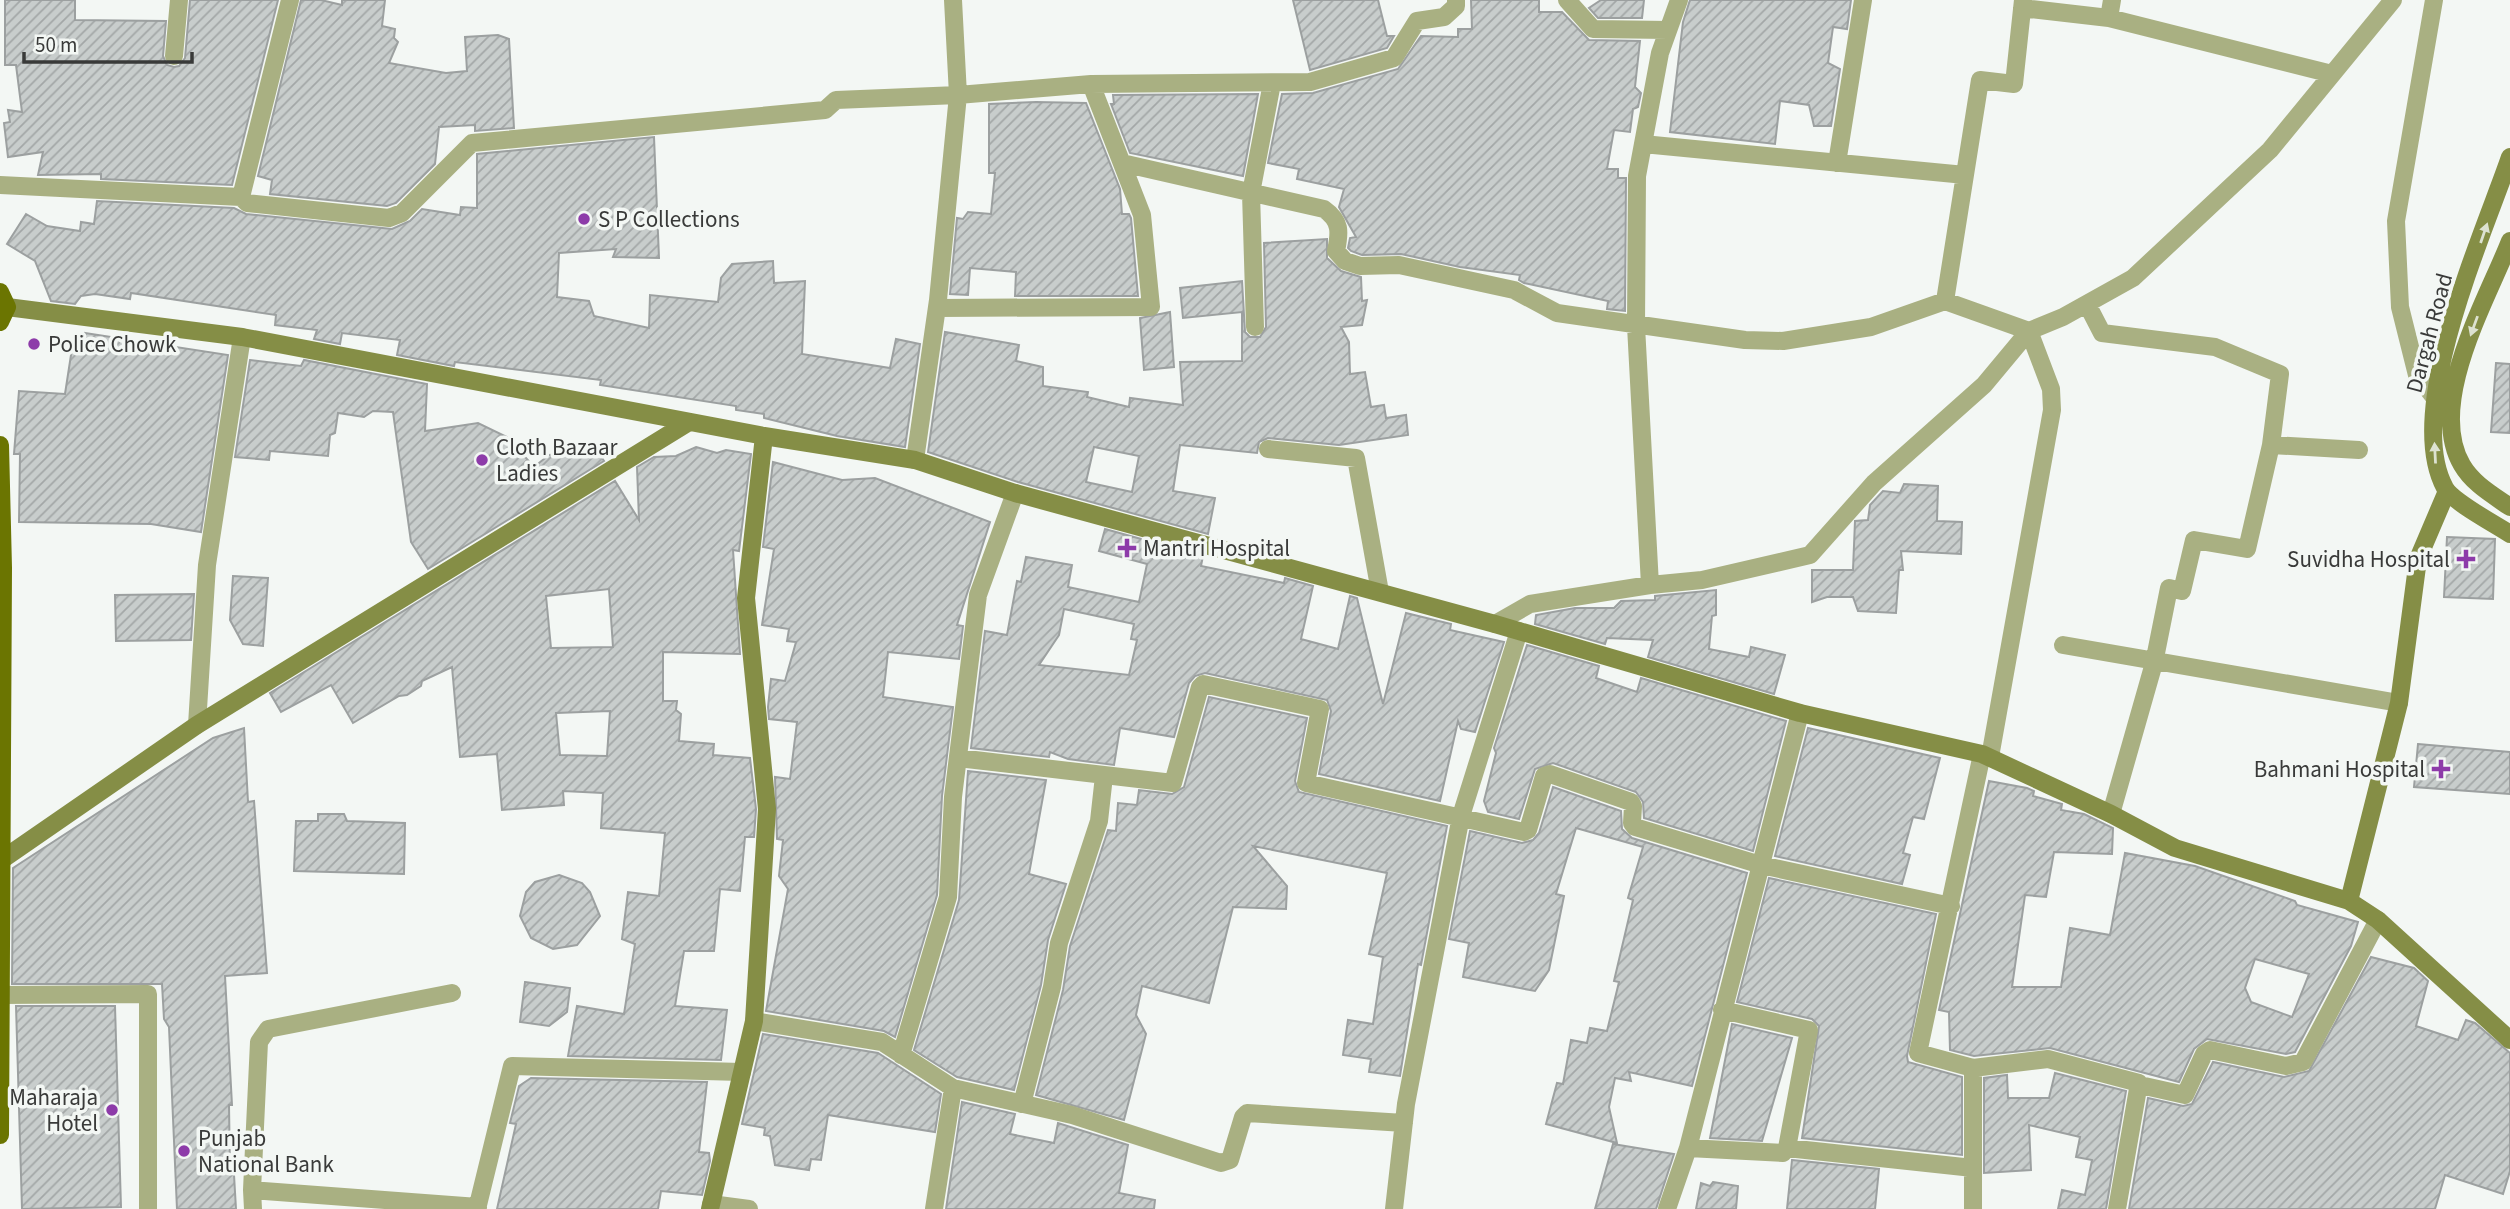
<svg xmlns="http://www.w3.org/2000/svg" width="2510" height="1209" viewBox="0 0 2510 1209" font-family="'Source Sans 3',sans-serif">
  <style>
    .building { fill: url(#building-hatch); stroke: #9ca0a0; stroke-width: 2; fill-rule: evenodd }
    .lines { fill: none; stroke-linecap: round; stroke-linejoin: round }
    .street { stroke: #a9b082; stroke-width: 18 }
    .secondary { stroke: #858e46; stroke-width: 18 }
    .primary { stroke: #6b7501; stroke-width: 18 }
    .oneway { fill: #dde2d1 }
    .poi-dot { fill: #8d3ba9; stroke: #f3f7f4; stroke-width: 2.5 }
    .labels { text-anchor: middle; stroke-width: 7; stroke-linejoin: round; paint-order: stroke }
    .poi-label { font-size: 23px; fill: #393a39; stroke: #f3f7f4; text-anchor: start }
    .street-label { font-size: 23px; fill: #393a39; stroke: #f3f7f4 }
  </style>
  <defs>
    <pattern id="building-hatch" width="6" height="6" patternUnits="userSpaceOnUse" patternTransform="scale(1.75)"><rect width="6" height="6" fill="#c8cdcc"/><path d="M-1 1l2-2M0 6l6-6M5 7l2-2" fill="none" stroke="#a3a7a7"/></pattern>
  </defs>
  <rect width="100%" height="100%" fill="#f3f7f4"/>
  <!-- building -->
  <path class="building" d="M5 0H75V20L166 21 163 56 167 65 174 67 179 66 185 58 190 0H278L232 185 101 179V174L38 175 43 152 8 157 4 123 10 122 8 110 22 112 16 65H5Z
    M301 0H321L342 5V0H385L382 26 395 29 394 38 398 42 389 63 446 73 467 71 465 37 498 35 509 39 514 128 475 131V125L439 127 435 164 396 203 387 206 270 194 272 180 258 176Z
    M1293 0H1378L1387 36H1394L1387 48 1310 70Z
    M1471 0H1539V12H1562L1589 40 1640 41 1635 87 1641 93 1638 107 1633 109 1630 132 1614 130 1607 169H1618V178H1626L1625 311 1607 309 1608 301 1524 283 1519 280 1520 275 1460 267 1401 254 1362 255 1351 251 1348 248 1350 238 1356 237 1339 207 1344 189 1297 179 1299 169 1268 163 1282 94 1313 93 1398 69 1421 36 1458 37V29H1472Z
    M1601 0H1644L1642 18H1598L1589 8Z
    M1690 0H1851L1847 29 1833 27 1828 63 1840 69 1831 126H1814L1809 105 1780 101 1775 144 1670 132 1683 22Z
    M1258 94 1243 176 1130 153 1111 104H1114L1113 95Z
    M1036 102 1086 103 1120 189 1122 214H1129L1131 218 1138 296H1015L1016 272 970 268 968 295 950 294 957 218 963 219 968 212 991 214 995 173H989V104Z
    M654 137 659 258 613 257 616 249 559 253 557 297 589 301 594 316 649 328 650 295 718 302 721 278 732 264 773 261 774 283 805 281 802 354 890 368 896 339 920 344 905 447 837 436 764 418V414L736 410V406L600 385 601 380 455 362 454 366 397 355 400 340 342 333 340 344 314 339 317 330 275 325 276 315 131 293 130 299 95 294 81 296 75 304 51 301 35 261 7 244 26 214 47 226 80 231 81 222 94 224 97 201 234 208 246 214 392 229 410 221 422 209 460 215 461 207 477 208V154Z
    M1327 239V258L1341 271 1361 277 1362 301 1367 300 1362 325 1341 327 1349 342 1350 374 1365 372 1371 407 1384 405 1386 418 1406 415 1408 435 1339 445 1268 438 1259 442 1257 453 1180 445 1173 491 1215 498 1208 534 1018 482 928 452 945 332 1019 345 1016 361 1043 367V386L1088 392 1087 397 1129 407 1130 398 1183 405 1180 362 1242 361V312L1183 318 1180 288 1242 281 1245 332 1250 337H1260L1266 327 1264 243ZM1094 447 1139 456 1132 492 1086 482Z
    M1170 312 1174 367 1144 370 1140 318Z
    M85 333 228 355 201 532 151 524 19 522 20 454H14L19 391 65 394 73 342 83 344Z
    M250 360 301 366 304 360 427 384 425 431 478 423 507 437 534 467 549 455 597 450 604 461 428 569 411 542 393 412 373 411 364 417 338 413 335 433 330 435 328 456 270 451 269 460 235 457Z
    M2496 363 2510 364V433L2491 432Z
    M696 447 717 453 726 450 751 454 739 551 733 550 740 654 663 652V701H677L676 710 681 714 679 741 714 744 713 755 750 758 756 809 754 837H745L740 891 720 889 714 951H684L675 1006 727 1010 721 1060 568 1056 577 1006 624 1014 635 944 622 939 628 892 659 896 665 833 601 828 603 793 563 791 564 805 502 810 497 754 460 757 452 667 422 681 421 686 407 695 399 696 353 723 331 685 281 712 270 693 615 481 639 520 637 467 654 457 676 456ZM609 589 613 647 551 648 546 596ZM610 711 607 756 560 755 556 713Z
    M773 462 842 480 875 478 990 522 957 625 963 626 959 659 888 652 883 697 953 707 942 796 937 895 895 1037 884 1031 766 1011 788 889 779 876 783 840 777 839 775 777 790 779 797 722 769 719 768 707 771 679 785 681 796 642 787 641 789 629 762 625 774 549 763 547Z
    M1904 484 1938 486 1937 521 1962 522 1961 554 1901 551 1903 570H1899L1896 613 1858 611 1853 597H1827L1812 602V570H1853L1855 521 1868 520 1870 505 1883 491 1900 493Z
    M1105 529 1203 556 1201 566 1284 583 1285 578 1313 586 1301 639 1338 649 1350 596 1357 598 1383 704 1406 613 1451 624 1450 630 1504 642 1475 732 1461 729 1458 721 1440 801 1319 774 1331 711 1327 700 1205 673 1195 676 1189 683 1174 737 1120 728 1114 765 1068 759 1050 752 1049 757 971 748 985 631 1007 635 1017 581 1021 582 1026 557 1072 565 1068 587 1139 602 1147 564 1099 551ZM1064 609 1134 624 1131 639 1137 640 1129 675 1039 665 1059 635Z
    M2447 537 2495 539 2493 599 2444 597Z
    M233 576 268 578 263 646 243 644 230 620Z
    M1716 590V615L1712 616 1709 649 1749 657 1751 647 1785 655 1774 694 1648 657 1653 640 1607 638 1605 644 1535 624 1536 615 1575 608H1614L1621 601 1655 600V596Z
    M194 594 191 640 116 641 115 595Z
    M1527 645 1599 666 1596 678 1637 692 1641 678 1786 721 1753 851 1644 818 1643 802 1636 792 1553 763 1535 769 1519 819 1488 812 1484 801 1496 753 1494 748Z
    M1209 697 1307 718 1295 781 1299 792 1447 826 1421 965 1418 964 1400 1076 1369 1072 1371 1059 1343 1055 1348 1020 1373 1024 1383 957 1369 954 1387 873 1253 846 1287 886 1286 909 1233 907 1209 1003 1142 986 1136 1015 1146 1034 1124 1120 1036 1095 1063 990 1070 946 1108 830 1116 831 1118 803 1137 805 1139 790 1172 794 1184 787Z
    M244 728 248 802 254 801 267 973 225 976 232 1105H229L230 1173 234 1175 236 1209H177L169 1027 164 1019 162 984H12L13 868 213 738Z
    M1808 728 1940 758 1924 819 1913 817 1903 853 1910 855 1902 884 1775 856Z
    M2418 744 2510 752V794L2414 787Z
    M968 771 1046 780 1029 874 1066 884 1048 940 1041 985 1014 1090 957 1077 914 1050 959 900Z
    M1989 781 2027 788 2034 791 2033 796 2062 804 2061 810 2084 814 2113 828 2112 854 2054 852 2046 897 2025 895 2012 987H2061L2070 928 2110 935 2125 853 2195 866 2295 901 2297 905 2358 922 2351 946 2295 1052 2286 1054 2207 1039 2194 1049 2179 1082 2050 1048 1974 1056 1950 1050 1949 1012 1939 1010ZM2255 959 2309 974 2292 1017 2251 1002 2245 988Z
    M1553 787 1621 811 1622 829 1632 838 1747 873 1692 1086 1629 1072 1631 1081 1615 1078 1609 1107 1617 1143 1546 1124 1557 1083 1563 1084 1571 1040 1587 1043 1590 1028 1607 1031 1619 982 1614 981 1633 900 1628 898 1643 847 1576 828 1556 894 1564 896 1549 970 1535 991 1463 977 1469 943 1449 939 1470 831 1522 843 1533 840 1539 833Z
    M318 814H344L347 821 405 823 404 874 294 871 296 821H318Z
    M559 875 582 883 590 892 600 916 577 945 553 949 531 938 520 916 526 892 535 882Z
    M1769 878 1936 914 1907 1056 1908 1062 1962 1077V1155L1802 1138 1819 1026 1812 1019 1737 1002Z
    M2371 957 2414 968 2428 981 2416 1026 2458 1040 2466 1020 2475 1023 2510 1053V1171L2503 1194 2445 1175 2435 1209H2129L2148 1098 2183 1106 2192 1104 2213 1062 2284 1077 2309 1071Z
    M525 982 570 988 567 1012 549 1026 520 1022Z
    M16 1006H115L121 1207 22 1209Z
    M1732 1024 1792 1038 1762 1141 1710 1138Z
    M763 1034 878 1053 941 1094 935 1132 828 1115 821 1160 811 1159 809 1170 775 1165 770 1136 764 1135 765 1128 742 1124Z
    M2055 1073 2126 1091 2106 1209H2058L2062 1190 2085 1195 2092 1160 2076 1157 2080 1137 2029 1125 2031 1170 1984 1173V1078L2007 1075 2008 1098H2049Z
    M531 1078 707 1082 699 1152 709 1153 710 1161 702 1195 661 1191 658 1209H497L516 1124 510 1123 519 1086Z
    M962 1102 1015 1114 1010 1134 1054 1143 1058 1123 1128 1145 1119 1193 1155 1200 1154 1209H946Z
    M1613 1144 1674 1154 1656 1209H1595Z
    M1792 1160 1879 1169 1875 1209H1787Z
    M1713 1182 1738 1186 1736 1209H1696L1701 1183 1710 1186Z"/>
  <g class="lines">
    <!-- street -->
    <path class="street" d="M290 0 241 197 247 203 389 218 402 213 472 143 825 110 836 100 958 95 1091 84 1310 82 1394 58 1417 21 1444 17 1456 6V0
      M1567 0 1593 29 1668 30
      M2434 0 2396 221 2400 307 2417 375 2434 397
      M2022 8 2109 18 2112 0
      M2109 18 2332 74
      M174 56 179 0
      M1643 144 1965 175
      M1122 163 1324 209C1341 221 1340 232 1336 251L1345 261 1360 266 1399 265 1514 290 1557 313 1745 340 1783 341 1871 327 1945 301 2029 331 2051 389 2052 410 1990 757
      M1837 163 1863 0
      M0 185 241 197
      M1945 301 1980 80 2014 84 2023 0
      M2087 304 2102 333 2215 347 2280 374 2271 445 2359 450
      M937 308 1151 307 1142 215 1091 84
      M1255 327 1251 193 1272 83
      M1268 449 1356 458 1380 592
      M915 460 938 300 958 95 953 0
      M1650 585 1636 326 1637 176 1660 53 1679 0
      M1495 624 1530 604 1650 585 1702 580 1810 555 1874 483 1984 385 2029 331 2063 317 2133 278 2270 150 2393 0
      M2063 645 2399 703
      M197 725 207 565 242 337
      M958 758 1173 783 1200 687 1203 684 1320 709 1306 783 1524 832 1528 830 1544 776 1550 774 1631 802 1633 806 1632 823 1635 827 1761 865 1951 906
      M2111 814 2154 663 2169 588 2182 591 2194 540 2247 549 2271 445
      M0 995 148 994V1209
      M754 1021 882 1042 953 1088 1072 1115 1221 1163 1230 1160 1243 1117 1247 1113 1404 1123
      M901 1055 948 897 953 797 978 595 1015 493
      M1973 1068 2048 1059 2139 1083 2117 1209
      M2140 1085 2185 1095 2204 1054 2210 1050 2286 1066 2303 1062 2378 920
      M1022 1104 1052 987 1059 943 1099 821 1104 776
      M1688 1148 1783 1153 1787 1148 1809 1030 1722 1010
      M1787 1148 1973 1168
      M252 1190 259 1042 268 1029 452 993
      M711 1204 749 1209
      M253 1209 252 1190 478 1207
      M477 1209 512 1066 742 1072
      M934 1209 953 1088
      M1394 1209 1406 1104 1461 816 1519 631
      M1667 1209 1688 1148 1800 713
      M1973 1209V1068L1918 1053 1982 754"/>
    <!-- secondary -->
    <path class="secondary" d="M2510 157C2483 236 2403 411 2445 488 2453 502 2495 524 2510 534
      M2510 241C2487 300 2426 403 2462 465 2473 484 2493 495 2510 507
      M7 307 242 337 764 436 915 460 1015 493 1495 624 1800 713 1982 754 2111 814 2175 848 2349 901 2378 920 2510 1040
      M0 861 197 725 689 422
      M2349 901 2399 703 2418 559 2447 491
      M710 1209 754 1021 767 809 746 598 764 436"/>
    <!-- primary -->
    <path class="primary" d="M0 292 7 307 0 322
      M0 445 3 568 0 1135"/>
  </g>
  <!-- one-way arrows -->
  <defs><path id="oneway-solid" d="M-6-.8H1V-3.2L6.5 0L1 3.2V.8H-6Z" transform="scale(1.75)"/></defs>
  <g class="oneway">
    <use href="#oneway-solid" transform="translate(2484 233) rotate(-71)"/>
    <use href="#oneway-solid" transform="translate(2474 326) rotate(110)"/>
    <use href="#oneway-solid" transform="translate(2435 453) rotate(-93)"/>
  </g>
  <!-- markers -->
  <g class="poi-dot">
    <circle cx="584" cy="219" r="7"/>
    <circle cx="34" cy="344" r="7"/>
    <circle cx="482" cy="460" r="7"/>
    <path d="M1123.5 537.5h7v7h7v7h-7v7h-7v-7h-7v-7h7z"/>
    <path d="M2462.5 548.5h7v7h7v7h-7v7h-7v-7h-7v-7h7z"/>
    <path d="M2437.5 758.5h7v7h7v7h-7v7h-7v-7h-7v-7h7z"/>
    <circle cx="112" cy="1110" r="7"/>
    <circle cx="184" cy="1151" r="7"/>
  </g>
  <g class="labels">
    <!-- poi labels -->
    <g class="poi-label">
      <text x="598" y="227">S P Collections</text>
      <text x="48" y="352">Police Chowk</text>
      <text x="496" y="455">Cloth Bazaar<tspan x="496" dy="26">Ladies</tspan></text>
      <text x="1143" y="556">Mantri Hospital</text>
      <text x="2450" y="567" text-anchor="end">Suvidha Hospital</text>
      <text x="2425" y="777" text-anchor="end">Bahmani Hospital</text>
      <text x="98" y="1105" text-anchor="end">Maharaja<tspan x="98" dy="26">Hotel</tspan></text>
      <text x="198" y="1146">Punjab<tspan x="198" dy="26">National Bank</tspan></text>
    </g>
    <!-- street labels -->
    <g class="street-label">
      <text transform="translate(2429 333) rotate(-75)" y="8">Dargah Road</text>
    </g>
  </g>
  <!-- scale -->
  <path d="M24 52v10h168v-10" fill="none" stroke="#393a39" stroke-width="3.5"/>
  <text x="35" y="52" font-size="21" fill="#393a39" stroke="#f3f7f4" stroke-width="5" paint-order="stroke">50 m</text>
</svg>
